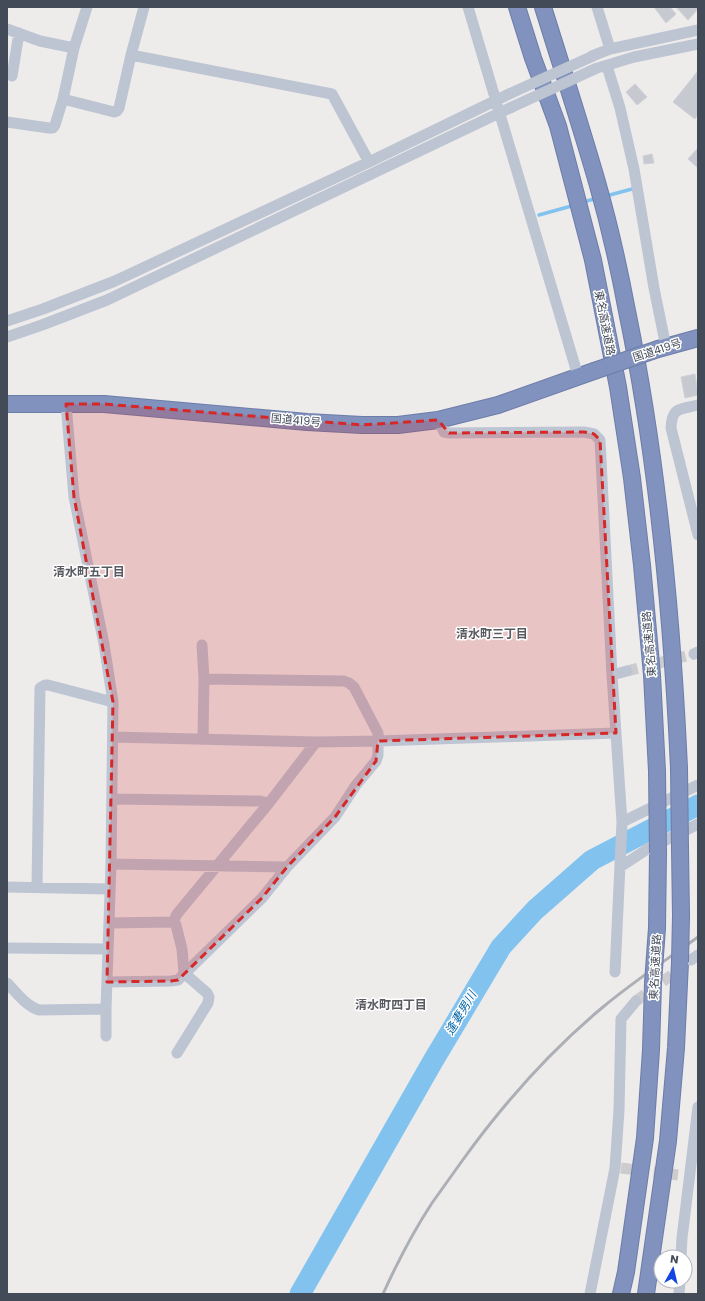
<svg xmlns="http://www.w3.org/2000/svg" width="705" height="1301" viewBox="0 0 705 1301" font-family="Poppins,'Noto Sans JP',sans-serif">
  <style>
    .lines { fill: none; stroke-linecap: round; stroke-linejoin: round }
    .stream { stroke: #81c3ee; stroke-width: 3.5 }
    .river { stroke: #81c3ee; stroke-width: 21 }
    .building { fill: #c7c9d1; stroke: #cfd0d7 }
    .minor-tunnel { stroke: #cccbce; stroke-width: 11; stroke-dasharray: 11 5.5; stroke-linecap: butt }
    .highway-casing { stroke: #6c7da8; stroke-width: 18 }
    .minor { stroke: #bdc4d2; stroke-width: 11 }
    .highway { stroke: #8092bd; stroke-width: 16 }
    .rail { stroke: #adafb6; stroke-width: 3 }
    .highway-bridge-casing { stroke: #6c7da8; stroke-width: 18; stroke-linecap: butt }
    .minor-bridge { stroke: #bdc4d2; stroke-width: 11 }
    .highway-bridge { stroke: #8092bd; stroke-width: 16 }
    .marked { fill: #d62828; fill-opacity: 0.2; stroke: #d62828; stroke-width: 3; stroke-dasharray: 8 5; stroke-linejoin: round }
    .labels { text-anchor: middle; stroke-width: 3; stroke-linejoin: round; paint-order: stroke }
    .street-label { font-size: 11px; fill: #434b59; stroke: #fff }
    .neighbourhood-label { font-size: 12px; font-weight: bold; fill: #585a60; stroke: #fff }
    .water-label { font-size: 12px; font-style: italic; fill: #0868a7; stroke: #fff }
  </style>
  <rect width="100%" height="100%" fill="#eeebeb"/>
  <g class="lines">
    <!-- stream -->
    <path class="stream" d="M606 196 632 189
      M583 202 598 198
      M539 215 575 205"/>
    <!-- river -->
    <path class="river" d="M300 1294 433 1061 501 947 535 910 592 860 698 805"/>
  </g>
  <!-- building -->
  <path class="building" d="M654 7H670L676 14 666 23Z
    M676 7H698V9L688 20Z
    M698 71V114L695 119 673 102Z
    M635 84 647 97 637 105 626 92Z
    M698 148V168L688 159Z
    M652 154 654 163 644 164 643 156Z
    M695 374 698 395 685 398 681 377Z"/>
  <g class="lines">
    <!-- minor-tunnel -->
    <path class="minor-tunnel" d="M627 671 694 654
      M636 1001 684 966
      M621 1168 678 1175"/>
    <defs>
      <path id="highway" d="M517 7 533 58 558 126 575 191 593 260 618 387 632 478 642 565 652 675 657 771
        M543 7C561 65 580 123 597 182 609 224 619 268 627 311 658 461 672 615 679 768
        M658 349 698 338
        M7 404H104L307 422 362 425H398L438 420 498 405 594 371
        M680 848 681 916
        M657 928 658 853
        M621 1294 626 1272 645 1138 651 1050 653 983
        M646 1294 668 1141 676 1048 680 962"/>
    </defs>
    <!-- highway casing -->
    <use href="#highway" class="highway-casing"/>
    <!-- minor -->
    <path class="minor" d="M468 7 578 376
      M597 7 610 49
      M7 29 40 41 74 48
      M131 55 332 94 369 162
      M592 56 610 49 698 30
      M607 66 620 108 634 169 654 288 666 347
      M601 67 634 57 698 44
      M12 76 19 33
      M63 99 114 112 117 111 119 108 131 55 144 7
      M7 122 49 128H53L55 125 63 99 74 48 87 7
      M7 321 43 309 115 281 369 162 509 94
      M7 337 42 325 107 300 512 107
      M698 405C680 410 672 406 671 428L698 535
      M438 420 444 432 449 433 584 432 594 434 600 440 612 675 622 822 615 972
      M202 645 204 679 203 738
      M694 654 698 652
      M612 675 627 671
      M113 737 316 742 378 741 616 733
      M112 799 260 801 269 803
      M622 822 698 785
      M111 864 287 867
      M620 867 646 850 698 824
      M7 887 109 889
      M37 887 40 688 45 685H48L113 702
      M109 923 173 922
      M7 948 108 949
      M691 960 698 955
      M107 982 171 981 178 980 262 898 287 867 335 817 356 785 376 761 378 755V733L354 687 349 683 344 681 204 679
      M7 983C16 992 26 1006 39 1010L106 1009 111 864 113 702 104 644 74 497 66 404
      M106 1009V1036
      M177 1053 208 1003 209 997 207 993 184 973 182 949 176 925 173 922 177 914 269 803 316 742
      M681 1257 682 1238 698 1107
      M590 1294 615 1168 619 1110 621 1019 636 1001
      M679 1294 680 1281"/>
    <!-- highway -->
    <use href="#highway" class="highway"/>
    <!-- rail -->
    <path class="rail" d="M383 1294C397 1263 413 1232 432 1203 442 1189 452 1175 462 1161 503 1104 549 1052 603 1007 633 982 666 960 698 937"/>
    <defs>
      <path id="highway-bridge" d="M594 371 658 349
        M679 768 680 848
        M657 771 658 853
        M680 962 681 916
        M653 983 657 928"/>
    </defs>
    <!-- highway-bridge casing -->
    <use href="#highway-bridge" class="highway-bridge-casing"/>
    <!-- minor-bridge -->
    <path class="minor-bridge" d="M509 94 593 56
      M512 107 597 68"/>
    <!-- highway-bridge -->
    <use href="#highway-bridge" class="highway-bridge"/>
  </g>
  <!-- marked area -->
  <path class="marked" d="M66 404H104L362 425 438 420 449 433 584 432 594 434 600 440 616 733 378 741 376 761 335 817 287 867 262 898 178 980 171 981 107 982 113 702 74 497Z"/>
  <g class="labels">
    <!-- street labels -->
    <g class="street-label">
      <text transform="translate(605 323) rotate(79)" y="4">東名高速道路</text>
      <text transform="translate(657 350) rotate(-18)" y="4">国道419号</text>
      <text transform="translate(296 420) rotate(5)" y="4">国道419号</text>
      <text transform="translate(649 644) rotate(-95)" y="4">東名高速道路</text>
      <text transform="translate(655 967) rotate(-87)" y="4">東名高速道路</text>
    </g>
    <!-- neighbourhood labels -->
    <g class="neighbourhood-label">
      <text x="89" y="576">清水町五丁目</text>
      <text x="492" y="638">清水町三丁目</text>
      <text x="391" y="1009">清水町四丁目</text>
    </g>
    <!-- water labels -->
    <g class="water-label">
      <text transform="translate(461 1013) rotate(-59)" y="4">逢妻男川</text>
    </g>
  </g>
  <!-- border -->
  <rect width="705" height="1301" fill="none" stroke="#434b59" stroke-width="16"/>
  <!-- north arrow -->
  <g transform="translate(673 1269) rotate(8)"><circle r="19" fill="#ffffff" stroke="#b4b7bd"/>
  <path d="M0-3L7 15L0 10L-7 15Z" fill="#1346e0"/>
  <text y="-6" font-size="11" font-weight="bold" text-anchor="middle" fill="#434b59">N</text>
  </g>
</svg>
